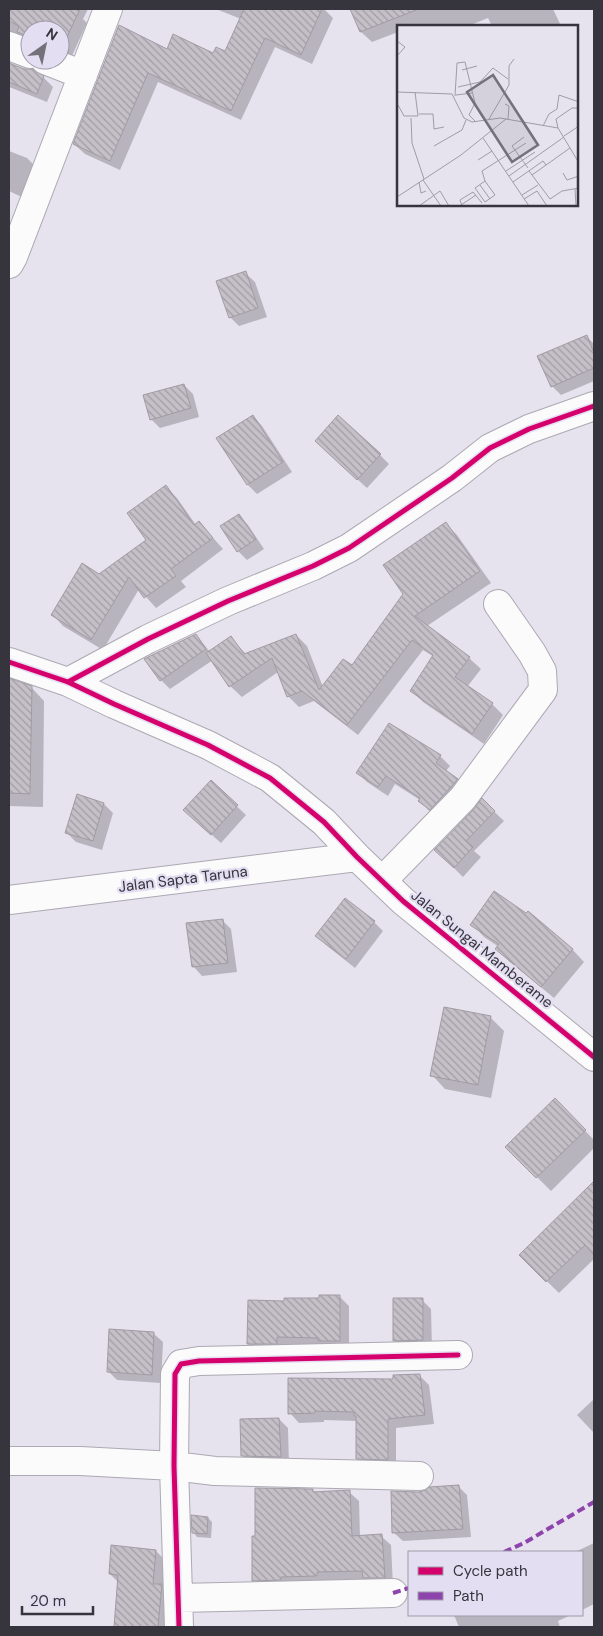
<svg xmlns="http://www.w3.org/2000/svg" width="603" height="1636" viewBox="0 0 603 1636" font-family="'DM Sans',sans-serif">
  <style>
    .shadow { fill: #0003 }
    .building { fill: url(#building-back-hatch); stroke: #a19ca3 }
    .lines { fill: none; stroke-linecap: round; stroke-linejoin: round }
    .minor-casing { stroke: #aca9b2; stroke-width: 30 }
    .minor { stroke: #fbfbfc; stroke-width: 28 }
    .quiet { stroke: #8e44ad; stroke-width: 4; stroke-dasharray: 8 4; stroke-linecap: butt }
    .cycleway-casing { stroke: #e4def2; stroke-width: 8 }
    .cycleway { stroke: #d6006c; stroke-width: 5 }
    .labels { text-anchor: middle; stroke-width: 4.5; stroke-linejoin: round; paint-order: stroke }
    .street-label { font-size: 15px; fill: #36343c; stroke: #e4def2 }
    .inset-road { fill: none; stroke: #a09ca7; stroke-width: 1 }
    .view { fill: #74717a; fill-opacity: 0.15; stroke: #74717a; stroke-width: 2.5 }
    .inset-edge { fill: none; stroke: #36343c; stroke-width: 2.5 }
  </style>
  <defs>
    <pattern id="building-back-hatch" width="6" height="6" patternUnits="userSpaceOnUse" patternTransform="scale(1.25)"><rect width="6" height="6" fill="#c5c0c8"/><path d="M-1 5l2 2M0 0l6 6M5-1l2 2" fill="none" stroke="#a19da4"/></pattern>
  </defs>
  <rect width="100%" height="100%" fill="#e6e2ee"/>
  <!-- shadow -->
  <path class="shadow" d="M9 9H88L83 19 87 23 71 58 60 54V30H30V42L9 43Z
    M216 9H324L333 18 312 64 275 47 241 120 158 82 120 170 85 154 74 144 167 51 214 55 226 53 241 19Z
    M352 9H553L561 26H492L488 18 468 26H419L418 24 411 26H398V32L372 42 361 32Z
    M9 64 43 77 53 87 47 102 9 87Z
    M9 151 27 158 37 168 24 198 9 191Z
    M245 273 255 282 267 317 239 326 230 317Z
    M586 336 594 344V381L561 395 552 386Z
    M184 385 193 394 199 417 160 428 151 419Z
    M253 416 262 426 292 472 257 494 248 485Z
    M325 450 380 455 389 464 367 488Z
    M166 487 177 498 196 525 199 522 223 549 181 581 186 587 156 608 139 589 103 650 63 626 53 615 99 575 148 540Z
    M239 515 248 525 264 549 247 560 238 551Z
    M446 524 457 535 491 583 427 626 469 658 481 669 467 687 492 704 503 715 484 744 423 702 412 691 434 657 423 650 358 735 314 701 299 707 288 696 278 672 242 697 230 686 213 660 170 689 161 680 196 635 210 652 231 638 246 654 296 635 307 646 323 687 352 667 404 594Z
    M9 680 31 687 44 701 43 807 9 806Z
    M389 725 440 756 450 766 445 772 466 789 440 818 428 810 420 800 395 784 388 796 367 782 358 773Z
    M211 782 246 815 221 843 194 819Z
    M482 800 504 821 474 851 481 857 463 877 445 859Z
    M104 804 113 813 102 850 76 842 66 832Z
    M345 900 374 922 383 931 355 968 326 945 317 936Z
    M222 920 231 929 237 972 202 976 193 966Z
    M472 924 572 949 584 962 554 998 509 961 499 947 484 937Z
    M490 1017 504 1031 491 1098 445 1089 432 1075Z
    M555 1100 594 1140V1148L551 1191 507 1147Z
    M594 1183V1259L559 1293 520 1255Z
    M340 1297 349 1306V1350L258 1353 248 1344 285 1303Z
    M422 1300 431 1309 432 1349 404 1350 394 1340Z
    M153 1333 163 1342 161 1383 117 1380 108 1371Z
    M420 1376 429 1385 434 1424 396 1428V1468H366L357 1458V1421L324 1420V1422L299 1423 290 1413 394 1380Z
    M594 1399V1433L577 1415Z
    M279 1419 288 1428 289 1466 252 1465 242 1455Z
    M458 1486 467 1495 471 1537 403 1541 393 1532 419 1493Z
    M313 1490 316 1494 349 1492 359 1501 360 1537 381 1536 391 1545 393 1586 263 1589 254 1580 256 1537Z
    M208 1518 212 1522 211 1538 197 1537 193 1532Z
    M594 1543V1604L582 1610V1552H575Z
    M112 1547 156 1551 168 1563 171 1627H115L119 1583 110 1574Z
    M454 1615H571L558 1621 560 1627H459Z"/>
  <!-- building -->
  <path class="building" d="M9 9H80L61 50 60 49V30H30V37L17 32 19 26 9 21Z
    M244 9H322L301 55 265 38 231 111 148 73 110 161 73 144 119 25 167 49 173 34 213 53 216 47 225 51Z
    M350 9H416V10L360 32Z
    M9 63 24 69H33L44 76 37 94 9 82Z
    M246 271 258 308 229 318 216 281Z
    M587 335 594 353V368L551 387 537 356Z
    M184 384 191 408 150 420 143 395Z
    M253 415 283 462 247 485 216 438Z
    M338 415 381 454 357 480 315 441Z
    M166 485 194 525 199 521 213 538 171 569 176 576 144 598 129 577 91 640 51 615 82 563 99 574 146 540 127 513Z
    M239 514 256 539 237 552 220 526Z
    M446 522 480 571 415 616 470 657 455 677 493 703 472 734 410 691 433 655 412 640 347 725 302 691 287 697 272 658 229 687 206 653 231 636 244 654 296 634 319 690 343 659 352 665 403 594 383 565Z
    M196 634 206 649 160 681 144 659Z
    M9 678 32 686 30 794 9 793Z
    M389 723 441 755 436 763 458 779 430 810 418 801 420 798 386 776 378 787 356 773Z
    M211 780 238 805 211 835 183 810Z
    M77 794 104 803 93 841 65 833Z
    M482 798 495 811 466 841 473 847 454 868 434 850 474 809Z
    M494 891 526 913 528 911 573 949 541 987 495 949 499 944 470 925Z
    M345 898 375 921 346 959 315 936Z
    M223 919 228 963 192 967 186 923Z
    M444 1007 491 1016 478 1085 430 1076Z
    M555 1098 586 1130 536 1178 505 1147Z
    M594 1181V1255L585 1245 546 1282 519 1255Z
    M319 1295H340V1341H318V1338L277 1337V1344H247L248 1300 284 1301V1298H319Z
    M393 1298H423V1340L393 1341Z
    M109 1329 154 1332 152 1375 107 1372Z
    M420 1374 425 1415 388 1419V1460L356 1459V1416H354V1412L315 1411V1413L288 1414V1378L393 1379V1375Z
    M279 1418 281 1457 241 1456 240 1419Z
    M459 1485 463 1529 392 1533 391 1491 419 1492 426 1490 429 1487Z
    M255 1488 313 1489V1492L350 1490 352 1536 382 1534 385 1578H363L362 1571 317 1572V1576L281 1577V1580L252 1581V1536H255Z
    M191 1515 208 1517 207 1534 192 1533Z
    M111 1545 156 1550 153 1584H162L158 1627H114L118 1575 109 1574Z"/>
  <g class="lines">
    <defs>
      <path id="minor" d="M9 46 30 54
        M45 60 83 75
        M9 264 13 257 108 9
        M9 662 68 682 114 704 208 745 270 778 324 822 357 857 403 901 594 1057
        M68 682 148 639 228 601 313 566 349 548 452 478 490 448 529 429 594 406
        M382 881 463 798 543 690 542 671 532 653 498 604
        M9 900 357 857
        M9 1461H80L174 1466 215 1471 419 1476
        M178 1598 393 1593
        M179 1627 174 1466 175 1374 181 1364 199 1361 458 1355"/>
    </defs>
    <!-- minor casing -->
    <use href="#minor" class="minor-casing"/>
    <!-- minor -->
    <use href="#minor" class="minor"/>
    <!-- quiet -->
    <path class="quiet" d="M504 1552 524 1543 594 1502
      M393 1593 409 1588"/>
    <defs>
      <path id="cycleway" d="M9 662 68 682 114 704 208 745 270 778 324 822 357 857 403 901 594 1057
        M68 682 148 639 228 601 313 566 349 548 452 478 490 448 529 429 594 406
        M179 1627 174 1466 175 1374 181 1364 199 1361 458 1355"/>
    </defs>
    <!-- cycleway casing -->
    <use href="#cycleway" class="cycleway-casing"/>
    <!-- cycleway -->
    <use href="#cycleway" class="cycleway"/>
  </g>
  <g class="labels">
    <!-- street labels -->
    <g class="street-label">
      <text transform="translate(183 879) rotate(-7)" y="5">Jalan Sapta Taruna</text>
      <text transform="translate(482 949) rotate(39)" y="5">Jalan Sungai Mamberame</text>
    </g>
  </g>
  <!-- overview -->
  <g transform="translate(397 25)">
    <rect width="181" height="181" fill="#e6e2ee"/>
    <path class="inset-road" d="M0 16 8 22 0 31M65 45 80 41M61 62 83 57 96 43 111 54M0 67 55 69 67 93 75 97 103 93 161 103 182 138M59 70 75 68M58 71 60 38 68 37 78 78 72 90 78 96M108 79 112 81 111 94M1 80 7 91H21L18 67M22 89H36L37 104 47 102M14 93 15 118 27 154M92 94 112 60V41L117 34M146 101 152 89 160 84 162 70 182 77M161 103 159 94 175 83H182M167 111 182 101M127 112 115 121 131 143M86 113 132 181M37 121 65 105 69 95M81 135 95 126M109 146 138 127M132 146 135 150 173 123M166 148 170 155 182 151M135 150 153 174 165 166 182 163M112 151 167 112M26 155 44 181M88 156 98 170 88 177 78 163 88 156 85 146 129 118M22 157 24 168 29 166M116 157 146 136 149 140M83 160 93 174M178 164 179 181M125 170 141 160M0 172 64 130 109 94M127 174 140 166 150 181M64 180 79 170M22 181 43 166 52 181M65 181 63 175 76 167 85 178"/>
    <path class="view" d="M96 50 141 120 115 137 70 67Z"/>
    <rect width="181" height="181" class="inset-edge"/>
  </g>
  <!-- border -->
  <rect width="603" height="1636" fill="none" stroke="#36343c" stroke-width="20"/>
  <!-- legend -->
  <rect x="408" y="1551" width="175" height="65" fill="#e4def2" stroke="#9e9aa9"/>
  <rect x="418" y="1567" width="25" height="8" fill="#d6006c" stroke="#9e9aa9"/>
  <text x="453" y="1576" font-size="15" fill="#36343c">Cycle path</text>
  <rect x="418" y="1592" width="25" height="8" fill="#8e44ad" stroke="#9e9aa9"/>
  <text x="453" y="1601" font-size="15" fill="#36343c">Path</text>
  <!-- north arrow -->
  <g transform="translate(45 45) rotate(33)"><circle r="24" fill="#e4def2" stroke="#9e9aa9"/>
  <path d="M0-4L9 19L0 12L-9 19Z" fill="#74717a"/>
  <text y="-8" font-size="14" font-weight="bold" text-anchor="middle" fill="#36343c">N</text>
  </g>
  <!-- scale -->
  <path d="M22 1606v8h71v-8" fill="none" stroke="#36343c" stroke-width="2.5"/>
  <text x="30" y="1606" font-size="15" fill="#36343c" stroke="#e4def2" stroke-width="4" paint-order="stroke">20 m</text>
</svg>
